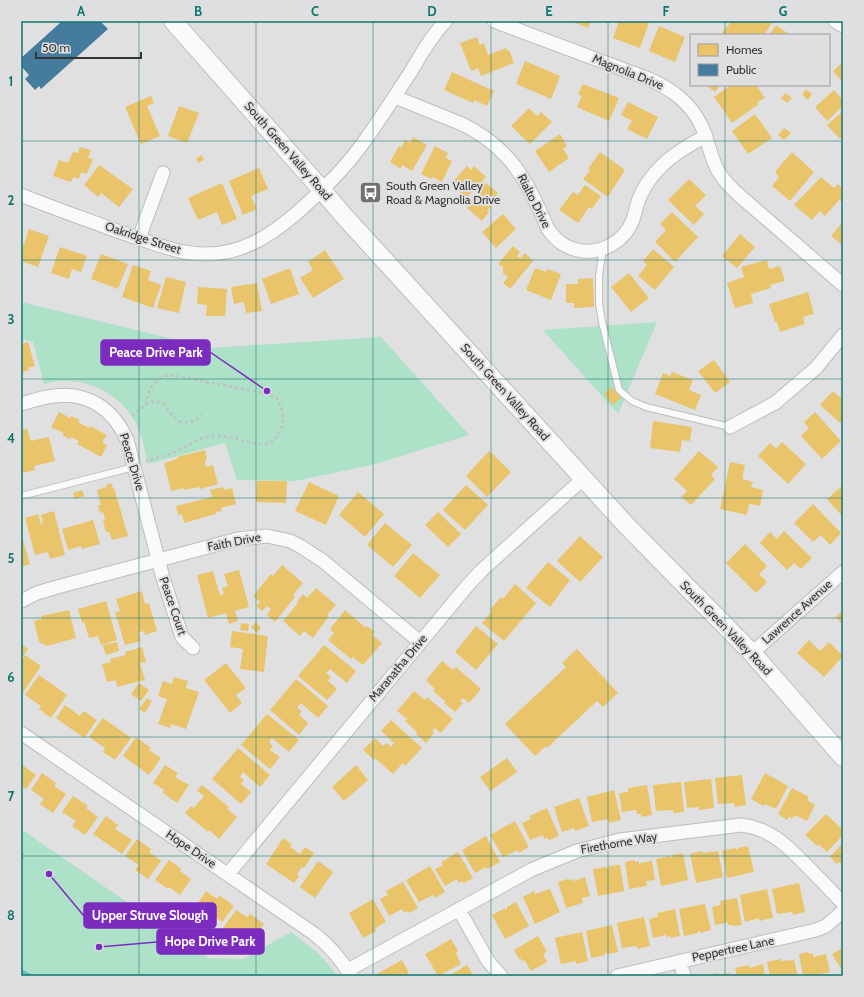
<svg xmlns="http://www.w3.org/2000/svg" width="864" height="997" viewBox="0 0 864 997" font-family="Cabin,sans-serif">
  <style>
    .green { fill: #ade1c8 }
    .homes { fill: #e9c46a }
    .public { fill: #457b9d }
    .lines { fill: none; stroke-linecap: round; stroke-linejoin: round }
    .stream { stroke: #6cb9bf; stroke-width: 4 }
    .lane-casing { stroke: #bdbdbd; stroke-width: 8 }
    .street-casing { stroke: #bdbdbd; stroke-width: 15 }
    .secondary-casing { stroke: #bdbdbd; stroke-width: 20 }
    .path { stroke: #c1c1c2; stroke-width: 2.5; stroke-dasharray: 3 3; stroke-linecap: butt }
    .lane { stroke: #fafafa; stroke-width: 6 }
    .street { stroke: #fafafa; stroke-width: 13 }
    .secondary { stroke: #fafafa; stroke-width: 18 }
    .grid { fill: none; stroke: #0f766e; stroke-width: 1; stroke-opacity: 0.55 }
    .labels { text-anchor: middle; stroke-width: 4; stroke-linejoin: round; paint-order: stroke }
    .street-label { font-size: 12px; fill: #353536; stroke: #dfdfe2 }
    .poi-label { font-size: 12px; fill: #353536; stroke: #dfdfe2; text-anchor: start }
    .leader { fill: none; stroke: #7b2cbf; stroke-width: 1.5 }
    .callout-dot { fill: #7b2cbf; stroke: #dfdfe2; stroke-width: 1.5 }
    .callout { fill: #7b2cbf; stroke: #7b2cbf; stroke-width: 1.5 }
    .callout-label { font-size: 13px; text-anchor: middle; font-weight: bold; fill: #fff }
    .neatline { fill: none; stroke: #0f766e; stroke-width: 1.5 }
    .grid-label { font-size: 13px; text-anchor: middle; font-weight: bold; fill: #0f766e }
  </style>
  <rect width="100%" height="100%" fill="#e0e0e1"/>
  <!-- green -->
  <path class="green" d="M21 302 210 348 381 337 469 435 372 465 295 481 237 480 225 443 148 464C145 451 143 438 137 425 121 392 79 373 44 384L33 342 21 339Z
    M657 322 618 414 543 330Z
    M21 829 208 958 243 959 291 932C309 945 324 957 337 976H21Z"/>
  <!-- homes -->
  <path class="homes" d="M571 21H591L588 28Z
    M619 21H644L649 23 640 48 613 38Z
    M732 21H773L764 35H725L722 33Z
    M776 25 790 35H769Z
    M659 26 685 37 675 62 649 51Z
    M477 37 480 45 484 43 488 55 506 48 507 51 509 50 514 63 481 76 478 68 471 71 460 43Z
    M525 61 560 76 551 99 516 84Z
    M843 62V83L833 71Z
    M452 72 494 91 487 106 474 100 473 103 444 90Z
    M583 84 619 98 609 121 577 107 582 96 578 94Z
    M706 85H720L715 92Z
    M731 85H756L765 98 757 102 759 104 732 123 714 97Z
    M806 89 812 94 808 100 802 95Z
    M834 90 843 100V106L827 121 815 107Z
    M785 93 792 98 787 103 781 98Z
    M151 96 154 103 147 106 160 136 141 144 125 107Z
    M628 102 658 117 647 139 627 129 632 121 621 115Z
    M179 106 199 113 187 143 168 136Z
    M529 108 537 116 541 112 552 122 530 144 511 126Z
    M843 111V136L840 139 827 125Z
    M755 114 772 138 748 154 732 131Z
    M784 128 791 133 784 140 778 135Z
    M560 134 567 146 563 149 569 158 549 172 535 151Z
    M413 137 427 145 412 171 402 165 401 169 390 162 399 146 401 148 405 140 410 143Z
    M435 146 448 153 446 158 452 161 442 182 433 177 431 179 421 174Z
    M80 147 91 150 88 158 93 159 87 174 81 172 79 179 73 177 71 182 53 176 59 160 68 163 73 152 78 153Z
    M600 152 625 170 608 197 583 179 590 170 588 169Z
    M792 152 814 172 790 201 772 186 779 177 775 172Z
    M202 155 204 160 198 163 196 158Z
    M99 165 133 189 119 207 101 193 98 197 84 185Z
    M467 166 471 170 474 166 486 177 466 198 451 184Z
    M259 168 268 189 251 196 257 209 243 215 229 181Z
    M821 177 834 188 838 184 843 189V203L839 200 825 216 820 211 812 220 794 205Z
    M689 179 706 195 695 206 704 214 694 225 668 200Z
    M222 183 237 219 222 225 217 212 198 220 188 198Z
    M486 183 498 193 494 198 496 201 487 211 489 212 482 221 467 208 469 206 467 204Z
    M585 185 601 196 592 209 589 207 578 223 559 210 573 192 578 195Z
    M672 212 698 237 675 262 655 242 666 230 660 224Z
    M503 214 516 229 496 248 482 232Z
    M843 222V246L831 236Z
    M29 229 49 236 38 267 21 261V253Z
    M740 234 755 247 737 268 722 256Z
    M513 246 520 252 517 256 520 258 525 253 533 261 510 289 503 283 508 277 503 273V267L498 264Z
    M60 247 87 256 81 272 72 269 69 279 51 273Z
    M653 249 674 267 655 290 638 276 647 265 643 261Z
    M325 250 344 279 313 298 300 278 313 270 308 262Z
    M101 254 128 264 118 289 91 279Z
    M767 260 769 269 780 266 785 281 770 285 771 288 751 294 753 303 735 308 727 283 744 277 741 267Z
    M133 265 151 271 148 280 161 285 153 308 122 297Z
    M290 268 299 294 271 304 262 279Z
    M535 268 546 272 547 269 561 274 551 300 526 290Z
    M629 273 649 298 631 312 611 287Z
    M166 277 186 282 179 313 157 308Z
    M593 278 594 307 574 308V303H566V284H578V279Z
    M257 283 262 311 246 313 244 302 234 304 231 287Z
    M198 287 227 289 225 316H206L207 305 197 304Z
    M808 292 814 314 803 317 805 324 780 332 777 322H775L769 304Z
    M28 342 35 366 28 368 29 370 21 373V344Z
    M714 360 730 382 715 393 698 371Z
    M672 372 693 380 689 390 701 395 695 410 655 394 663 373 670 376Z
    M611 387 621 398 613 405 604 394Z
    M833 391 843 400V420L840 423 820 405Z
    M59 412 70 418 71 416 80 420 78 422 89 428 90 426 107 435 102 442 107 445 101 457 77 444 79 441 71 437 70 439 62 435 64 433 51 427Z
    M815 412 841 441 822 459 801 436 809 428 804 422Z
    M653 421 692 427 690 441 682 440 680 452 650 448Z
    M27 429 31 441 49 437 55 461 34 466 35 470 23 473 21 467V430Z
    M782 442 806 464 788 484 758 456 770 443 776 449Z
    M205 450 207 459 205 460 206 467 213 465 218 484 200 489 199 487 184 490V488L171 491 164 463 177 459V457Z
    M489 451 511 472 487 497 466 476Z
    M699 451 718 467 711 475 715 479 691 505 681 497 687 491 674 479Z
    M730 462 745 465 742 479 753 482 751 487 763 490 760 506 749 504 747 515 720 509Z
    M257 481H287L286 503 256 502Z
    M309 482 339 496 326 525 295 511Z
    M111 483 113 488H114L128 536 112 540 109 532H106L103 521 105 520 103 512 100 513 98 505H101L97 490 106 487V485Z
    M466 485 488 505 465 530 443 510Z
    M843 485V517L827 499Z
    M223 487 224 490 232 488 236 504 221 508 222 511 216 512V514L184 523 182 514 178 515 176 506 212 497 210 490Z
    M82 490 84 496 75 499 73 493Z
    M358 492 384 514 365 537 339 515Z
    M813 504 841 533 830 545 821 535 813 542 794 523Z
    M54 511 65 555 50 559 48 552 35 555 25 518 38 514 41 524 43 523 41 515Z
    M438 512 461 534 448 547 425 525Z
    M93 520 100 544 82 549 81 546 68 550 62 529Z
    M385 523 412 545 393 567 367 545Z
    M784 531 812 558 801 569 794 563 787 570 760 543 770 532 777 539Z
    M21 533 30 564 21 567Z
    M580 536 603 557 580 582 557 561Z
    M745 544 767 566 759 574 767 582 756 593 726 563Z
    M413 553 440 575 420 598 394 576Z
    M548 562 570 580 550 607 526 588Z
    M282 565 303 583 293 595 295 597 275 622 267 615 271 609 267 606 262 611 256 606 260 602 253 596 271 574 273 576Z
    M239 570 249 607 235 611 238 621 229 624 226 613 208 618 197 575 213 571 220 595 224 594 222 588 228 586 224 574Z
    M515 584 536 603 504 641 482 623 492 611 490 610 501 597 503 599Z
    M316 588 336 605 327 615 329 616 313 638 304 631 300 636 283 621 298 603 297 602 303 594 307 598Z
    M142 591 145 604 149 603 157 631 145 635 144 631 138 633 141 641 125 645 115 612 120 611 116 599Z
    M106 601 117 640 101 645 98 636 89 638 84 622 82 623 78 609Z
    M69 610 76 638 47 646 39 642 34 621 42 619 41 616Z
    M345 610 366 628 367 626 375 632 372 635 382 643 363 665 353 657 351 659 328 640 334 633 330 629Z
    M843 610V625L836 617Z
    M256 622 261 628 257 633 251 627Z
    M241 623 249 624 248 631 240 630Z
    M476 626 498 644 476 670 455 652Z
    M232 631 268 636 264 672 240 669 243 649 230 647Z
    M809 640 820 651 829 642 843 656 824 677 797 653Z
    M117 642 119 651 106 655 103 645Z
    M21 644 28 649 23 656 21 655Z
    M324 645 356 671 347 683 330 669 326 673 331 677 328 681 337 689 327 700 298 676Z
    M142 647 146 662 140 663 145 680 117 687 116 680 107 682 102 664 111 662 110 659 126 655 125 652Z
    M577 649 618 693 603 707 597 701 547 748 546 746 535 756 505 724 566 667 562 663Z
    M25 655 41 666 22 694 21 693V662Z
    M442 661 453 670 456 667 481 689 469 703 463 698 460 701 463 703 455 712 444 703 446 702 433 691 435 689 426 680Z
    M226 663 246 688 236 695 242 703 230 713 204 680Z
    M39 675 67 695 51 718 39 709 41 706 25 695Z
    M174 677 188 681 186 688 199 692 186 729 171 724 170 728 158 724 167 699 158 696 163 681 172 684Z
    M296 679 328 706 318 718 301 703 297 708 302 711 299 715 308 723 299 735 270 710Z
    M139 683 149 690 141 701 131 694Z
    M414 691 425 700 427 697 453 719 441 733 435 728 432 731 434 733 426 743 416 734 417 732 405 721 407 719 397 711Z
    M147 698 152 701 145 713 139 709Z
    M65 705 80 716 84 711 97 720 84 738 56 718Z
    M267 714 299 740 289 752 272 738 269 742 273 746 270 750 280 757 270 769 241 745Z
    M103 718 131 738 115 760 103 752 105 748 89 737Z
    M391 720 422 748 405 766 403 763 393 774 375 758 374 760 363 750 375 738 383 746 387 743 391 747 394 743 381 731Z
    M136 737 151 748 149 750 161 758 149 775 123 756Z
    M238 748 270 775 260 787 243 772 240 777 244 780 241 784 251 792 241 804 212 779Z
    M507 758 517 772 490 791 480 777Z
    M21 764 36 775 26 789 21 785Z
    M165 765 178 773 175 777 189 785 177 803 163 793 164 790 153 783Z
    M356 765 368 780 344 801 332 787Z
    M42 773 56 783 54 786 66 794 53 813 40 804 44 799 31 790Z
    M765 773 788 786 776 809 765 804 764 806 751 799Z
    M742 775 746 805 735 807 734 803 718 804 715 778Z
    M711 779 714 808 699 810V807L687 808 684 782Z
    M681 782 684 812 673 813V810L656 811 653 785Z
    M202 785 229 807 227 809 237 817 219 839 209 830 208 832 185 813 191 806 194 808 204 796 197 791Z
    M647 785 652 815 641 817V814H637L636 810 622 812 619 793 628 792V788Z
    M792 788 809 797 807 800 815 805 807 821 794 815 792 819 789 817 787 820 778 814Z
    M614 790 621 820 609 823 608 819 592 822 587 797Z
    M73 796 88 806 86 808 98 817 85 835 72 826 76 821 62 812Z
    M579 798 589 826 575 831 574 828 562 832 554 807Z
    M547 808 559 836 549 840 548 838 544 839 543 835 530 840 522 823 531 819 529 816Z
    M826 814 843 830V835L827 852 818 844 817 846 805 835Z
    M106 816 118 825 115 829 132 840 122 854 93 834Z
    M515 821 529 847 519 853 518 850 503 857 490 835Z
    M486 836 500 862 487 869 486 867 475 873 462 850Z
    M283 838 292 844 290 847 300 854 305 847 314 853 304 868 302 867 297 874 299 876 294 883 266 864Z
    M137 839 151 849 149 852 161 861 148 879 135 870 139 865 125 856Z
    M843 843V864L842 865 839 862 837 864 830 857Z
    M748 846 754 872 727 878 722 851 735 848 736 850 738 849V848Z
    M702 851 703 853 718 851 723 877 696 883 690 854Z
    M458 852 473 878 464 883 462 881 459 883 457 879 445 886 435 869 443 865 441 862Z
    M683 853 688 880 661 886 656 859 670 856V858L673 857 672 855Z
    M169 860 181 869 180 871 191 879 180 895 169 887 168 889 155 880Z
    M635 860V862L639 861V864H640V863L652 861 655 880 646 881 647 886 629 889 625 862Z
    M318 861 333 872 315 898 300 887Z
    M620 865 624 891 598 896 593 869 607 867V869L609 868V866Z
    M430 866 445 892 435 898 433 895 419 902 406 880Z
    M585 877 590 896 582 898 583 903 566 908 558 882 568 879V880L572 879 573 883V881Z
    M403 882 418 908 409 913 407 911 404 913 402 909 389 916 380 899 388 895 386 891Z
    M799 883 805 912 793 915 792 912 777 914 772 889Z
    M550 889 560 912 535 924 523 897 534 891 535 894Z
    M767 889 773 918 759 921V918L745 922 740 895Z
    M206 891 217 899 219 895 234 906 222 922 210 913 206 919 193 910Z
    M737 898 742 925 732 926V925H728L727 922 726 923 715 925 712 907 721 905 720 901Z
    M373 899 386 922 375 928 376 931 363 938 349 913Z
    M516 902 529 926 505 939 492 915 505 908V910L507 909V907Z
    M705 904 711 930 700 933V931H698V933L684 936 679 909Z
    M675 909 680 936 670 938V936L666 937V934L665 935 653 938 649 919 658 917 657 913Z
    M236 910 247 917 250 914 264 924 252 940 240 932 235 937 223 928Z
    M644 917 650 946 638 949 637 946 622 948 617 923Z
    M612 925 618 952 607 954V953H605V955L591 958 586 931Z
    M582 932 588 961 576 964V961L561 964 555 938Z
    M538 936 547 952 543 954 547 962 531 971 525 961V960L522 961 520 958 519 959 514 950Z
    M451 939 458 951 456 953 461 964 438 976 425 954Z
    M841 949H843V972L832 954Z
    M808 952 809 954 813 953V957L826 954 830 972 821 974V976H803L799 954Z
    M781 959V961L794 960 798 976H770L767 962Z
    M402 960 409 973 407 974 408 976H379L377 974Z
    M763 964 765 976H737L735 968 749 965 750 968Z
    M467 965 473 975 449 976Z
    M717 973V975L730 973 731 976H704Z"/>
  <!-- public -->
  <path class="public" d="M59 21H100L108 29 41 89 39 86 35 90 25 79 29 75 21 66V58L60 23Z"/>
  <g class="lines">
    <!-- stream -->
    <path class="stream" d="M21 971 30 976"/>
    <defs>
      <path id="lane" d="M603 248 599 276V303L602 322 619 390 632 401 646 407 730 427
        M21 496 134 467"/>
      <path id="street" d="M494 21 649 79C671 89 690 102 701 125 708 139 710 156 718 171 724 181 732 189 740 196L843 285
        M835 21 843 26
        M395 97 462 124C511 148 528 182 548 229 557 242 567 249 583 251 603 253 624 241 632 222 635 215 636 207 639 199 642 192 646 184 651 178 665 159 685 147 706 136
        M21 195C53 208 85 219 117 231 139 238 161 247 184 252 236 262 274 235 310 201 331 182 352 160 368 136 383 115 396 94 410 73 421 55 431 36 446 21
        M139 238 163 173
        M21 404C32 401 43 397 54 396 88 391 114 410 127 440L163 578 182 637 193 648
        M730 427 775 403 816 368 843 335
        M21 601 37 593 57 587 238 539 267 536 290 541 300 546 323 561 420 642
        M752 653 843 572
        M21 733 313 933C329 945 341 959 351 976
        M228 874 468 585 482 570 584 478
        M459 910 488 961 501 976
        M680 961 684 976
        M348 970 531 870 577 851 620 840 741 825C771 828 788 847 808 867 820 879 831 891 843 903
        M617 976 816 930 826 926 843 911"/>
      <path id="secondary" d="M173 21 322 190 344 216 626 525 752 653 843 757"/>
    </defs>
    <!-- lane casing -->
    <use href="#lane" class="lane-casing"/>
    <!-- street casing -->
    <use href="#street" class="street-casing"/>
    <!-- secondary casing -->
    <use href="#secondary" class="secondary-casing"/>
    <!-- path -->
    <path class="path" d="M146 405C146 393 153 382 164 376 168 375 173 376 177 376L263 393 277 398C282 409 286 419 281 430 271 453 251 442 233 438 224 435 212 436 203 438 193 441 184 448 175 452 166 456 155 458 146 461
      M132 416 151 401C155 402 160 401 163 404 167 408 170 413 174 417 182 426 194 423 202 415"/>
    <!-- lane -->
    <use href="#lane" class="lane"/>
    <!-- street -->
    <use href="#street" class="street"/>
    <!-- secondary -->
    <use href="#secondary" class="secondary"/>
  </g>
  <!-- grid -->
  <path class="grid" d="M139 21V976M256 21V976M373 21V976M491 21V976M608 21V976M725 21V35M725 85V976M21 141H843M21 260H843M21 379H843M21 498H843M21 618H843M21 737H843M21 856H843"/>
  <!-- icons -->
  <defs>
    <symbol id="bus-square" viewBox="-11 -11 22 22"><rect x="-9" y="-9" width="18" height="18" rx="4" fill="#717172" stroke="#dfdfe2"/><path d="M-5-6H5V4H4V6H2V4H-2V6H-4V4H-5ZM-3.5-4V0h7V-4ZM-3.5 1.2v1.5H-2V1.2ZM2 1.2v1.5H3.5V1.2Z" fill="#fff"/></symbol>
  </defs>
  <g fill-rule="evenodd">
    <use href="#bus-square" x="358" y="180" width="25" height="25"/>
  </g>
  <g class="labels">
    <!-- street labels -->
    <g class="street-label">
      <text transform="translate(628 72) rotate(22)" y="4">Magnolia Drive</text>
      <text transform="translate(288 151) rotate(49)" y="4">South Green Valley Road</text>
      <text transform="translate(534 201) rotate(63)" y="4">Rialto Drive</text>
      <text transform="translate(143 238) rotate(18)" y="4">Oakridge Street</text>
      <text transform="translate(505 392) rotate(48)" y="4">South Green Valley Road</text>
      <text transform="translate(132 462) rotate(73)" y="4">Peace Drive</text>
      <text transform="translate(234 542) rotate(-11)" y="4">Faith Drive</text>
      <text transform="translate(173 606) rotate(71)" y="4">Peace Court</text>
      <text transform="translate(797 612) rotate(-42)" y="4">Lawrence Avenue</text>
      <text transform="translate(726 628) rotate(46)" y="4">South Green Valley Road</text>
      <text transform="translate(398 668) rotate(-50)" y="4">Maranatha Drive</text>
      <text transform="translate(619 843) rotate(-10)" y="4">Firethorne Way</text>
      <text transform="translate(191 849) rotate(34)" y="4">Hope Drive</text>
      <text transform="translate(733 949) rotate(-12)" y="4">Peppertree Lane</text>
    </g>
    <!-- poi labels -->
    <g class="poi-label">
      <text x="386" y="190">South Green Valley<tspan x="386" dy="14">Road &amp; Magnolia Drive</tspan></text>
    </g>
  </g>
  <!-- callouts -->
  <path class="leader" d="M267 391L210 352M49 874L84 916M99 947L157 942"/>
  <g class="callout-dot">
    <circle cx="267" cy="391" r="4"/>
    <circle cx="49" cy="874" r="4"/>
    <circle cx="99" cy="947" r="4"/>
  </g>
  <g class="callout">
    <rect x="101" y="340" width="109" height="25" rx="4"/>
    <rect x="84" y="903" width="132" height="25" rx="4"/>
    <rect x="157" y="929" width="107" height="25" rx="4"/>
  </g>
  <g class="callout-label">
    <text x="156" y="357">Peace Drive Park</text>
    <text x="150" y="920">Upper Struve Slough</text>
    <text x="210" y="946">Hope Drive Park</text>
  </g>
  <!-- border -->
  <rect width="864" height="997" fill="none" stroke="#dfdfe2" stroke-width="44"/>
  <!-- legend -->
  <rect x="690" y="34" width="140" height="52" fill="#dfdfe2" stroke="#9b9b9d"/>
  <rect x="698" y="44" width="20" height="12" fill="#e9c46a" stroke="#9b9b9d"/>
  <text x="726" y="54" font-size="12" fill="#353536">Homes</text>
  <rect x="698" y="64" width="20" height="12" fill="#457b9d" stroke="#9b9b9d"/>
  <text x="726" y="74" font-size="12" fill="#353536">Public</text>
  <!-- scale -->
  <path d="M36 52v6h105v-6" fill="none" stroke="#353536" stroke-width="2"/>
  <text x="42" y="52" font-size="12" fill="#353536" stroke="#dfdfe2" stroke-width="3" paint-order="stroke">50 m</text>
  <rect x="22" y="22" width="820" height="953" class="neatline"/>
  <g class="grid-label">
    <text x="81" y="16">A</text>
    <text x="198" y="16">B</text>
    <text x="315" y="16">C</text>
    <text x="432" y="16">D</text>
    <text x="549" y="16">E</text>
    <text x="666" y="16">F</text>
    <text x="783" y="16">G</text>
    <text x="11" y="86">1</text>
    <text x="11" y="205">2</text>
    <text x="11" y="324">3</text>
    <text x="11" y="443">4</text>
    <text x="11" y="563">5</text>
    <text x="11" y="682">6</text>
    <text x="11" y="801">7</text>
    <text x="11" y="920">8</text>
  </g>
</svg>
